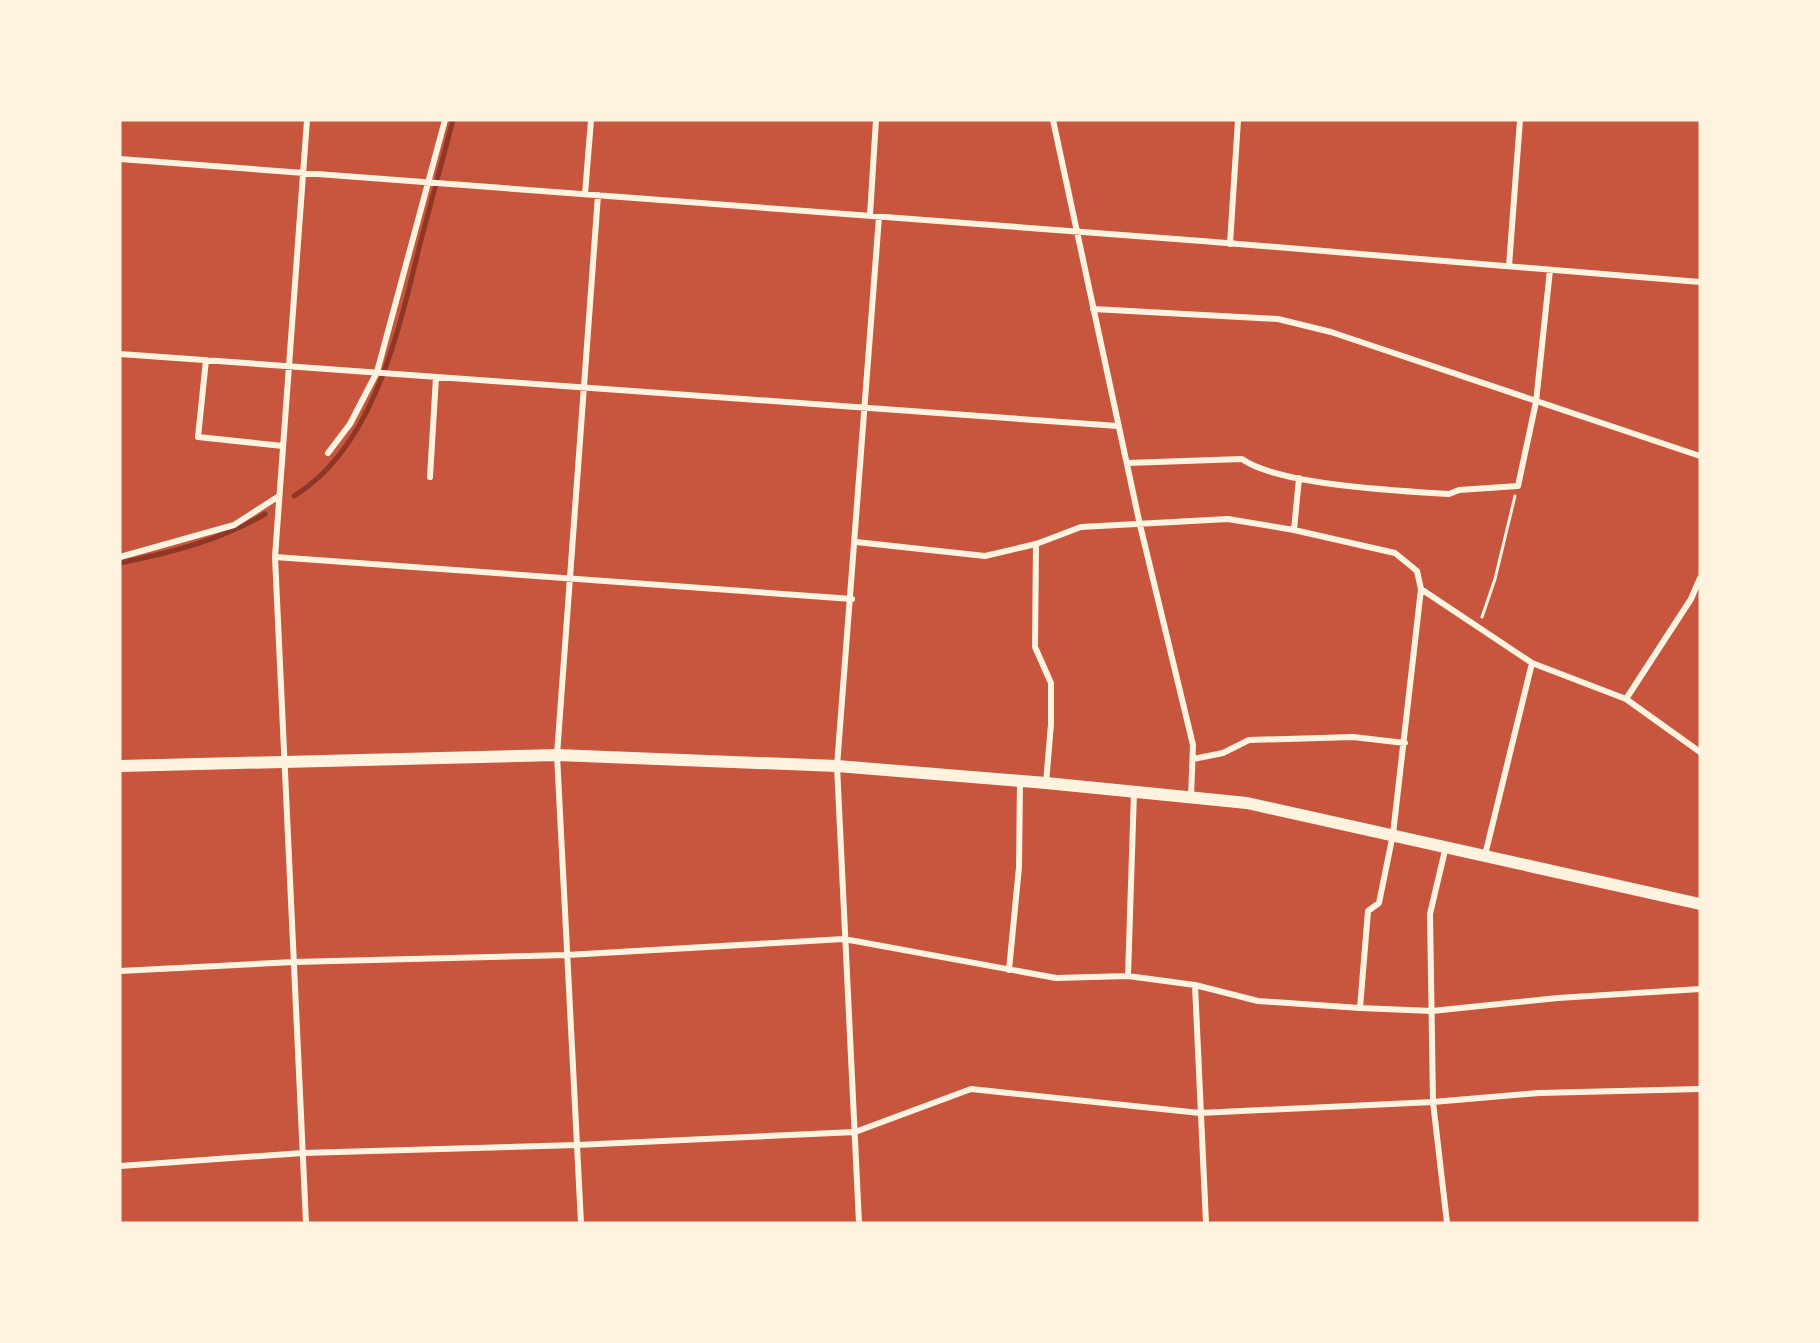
<svg xmlns="http://www.w3.org/2000/svg" width="1820" height="1343" viewBox="0 0 1820 1343" font-family="Commissioner,sans-serif">
  <style>
    .lines { fill: none; stroke-linecap: round; stroke-linejoin: round }
    .stream { stroke: #8f3625; stroke-width: 5 }
    .path { stroke: #fff3e0; stroke-width: 3 }
    .minor { stroke: #fff3e0; stroke-width: 6 }
    .secondary { stroke: #fff3e0; stroke-width: 12 }
  </style>
  <rect width="100%" height="100%" fill="#c8553d"/>
  <g class="lines">
    <!-- stream -->
    <path class="stream" d="M294 496C375 447 399 328 420 244 431 202 442 161 453 120
      M120 563C169 553 222 540 265 514"/>
    <!-- path -->
    <path class="path" d="M1482 617 1495 579 1515 496"/>
    <!-- minor -->
    <path class="minor" d="M1053 120 1140 525 1193 745 1191 797
      M120 159 1202 241 1700 282
      M585 194 591 120
      M870 215 876 120
      M1230 244 1238 120
      M1509 266 1520 120
      M1093 309 1278 319 1331 332 1700 456
      M120 354 1118 426
      M206 360 198 437 283 446
      M328 453 350 424 377 372 445 120
      M1127 463 1242 459C1278 485 1401 491 1449 494L1459 490 1518 486 1536 402 1550 270
      M430 477 436 377
      M1294 530 1299 478
      M856 542 985 556 1036 544 1081 527 1228 519 1294 530 1395 553 1417 571 1421 589 1532 663 1626 699 1700 752
      M1036 544 1035 647 1051 683V724L1046 783
      M120 557 234 525 279 496
      M275 557 852 599
      M1626 699 1691 599 1700 578
      M1193 759 1223 753 1249 740 1353 737 1405 743
      M1446 846 1430 914 1433 1102 1447 1223
      M1485 855 1532 663
      M1009 970 1019 867 1020 781
      M120 971 294 962 567 955 844 939 1056 978 1128 976 1195 985 1258 1001 1360 1008 1432 1011 1558 998 1700 989
      M1128 976 1134 792
      M1195 985 1206 1223
      M1360 1008 1368 911 1379 903 1393 834 1421 589
      M120 1166 303 1153 577 1145 855 1132 971 1089 1200 1113 1433 1102 1539 1093 1700 1089
      M306 1223 275 557 307 120
      M581 1223 557 755 598 195
      M859 1223 837 766 879 217"/>
    <!-- secondary -->
    <path class="secondary" d="M120 766 557 755 837 766 1046 783 1247 803 1700 904"/>
  </g>
  <!-- border -->
  <rect width="1820" height="1343" fill="none" stroke="#fff3e0" stroke-width="243"/>
</svg>
